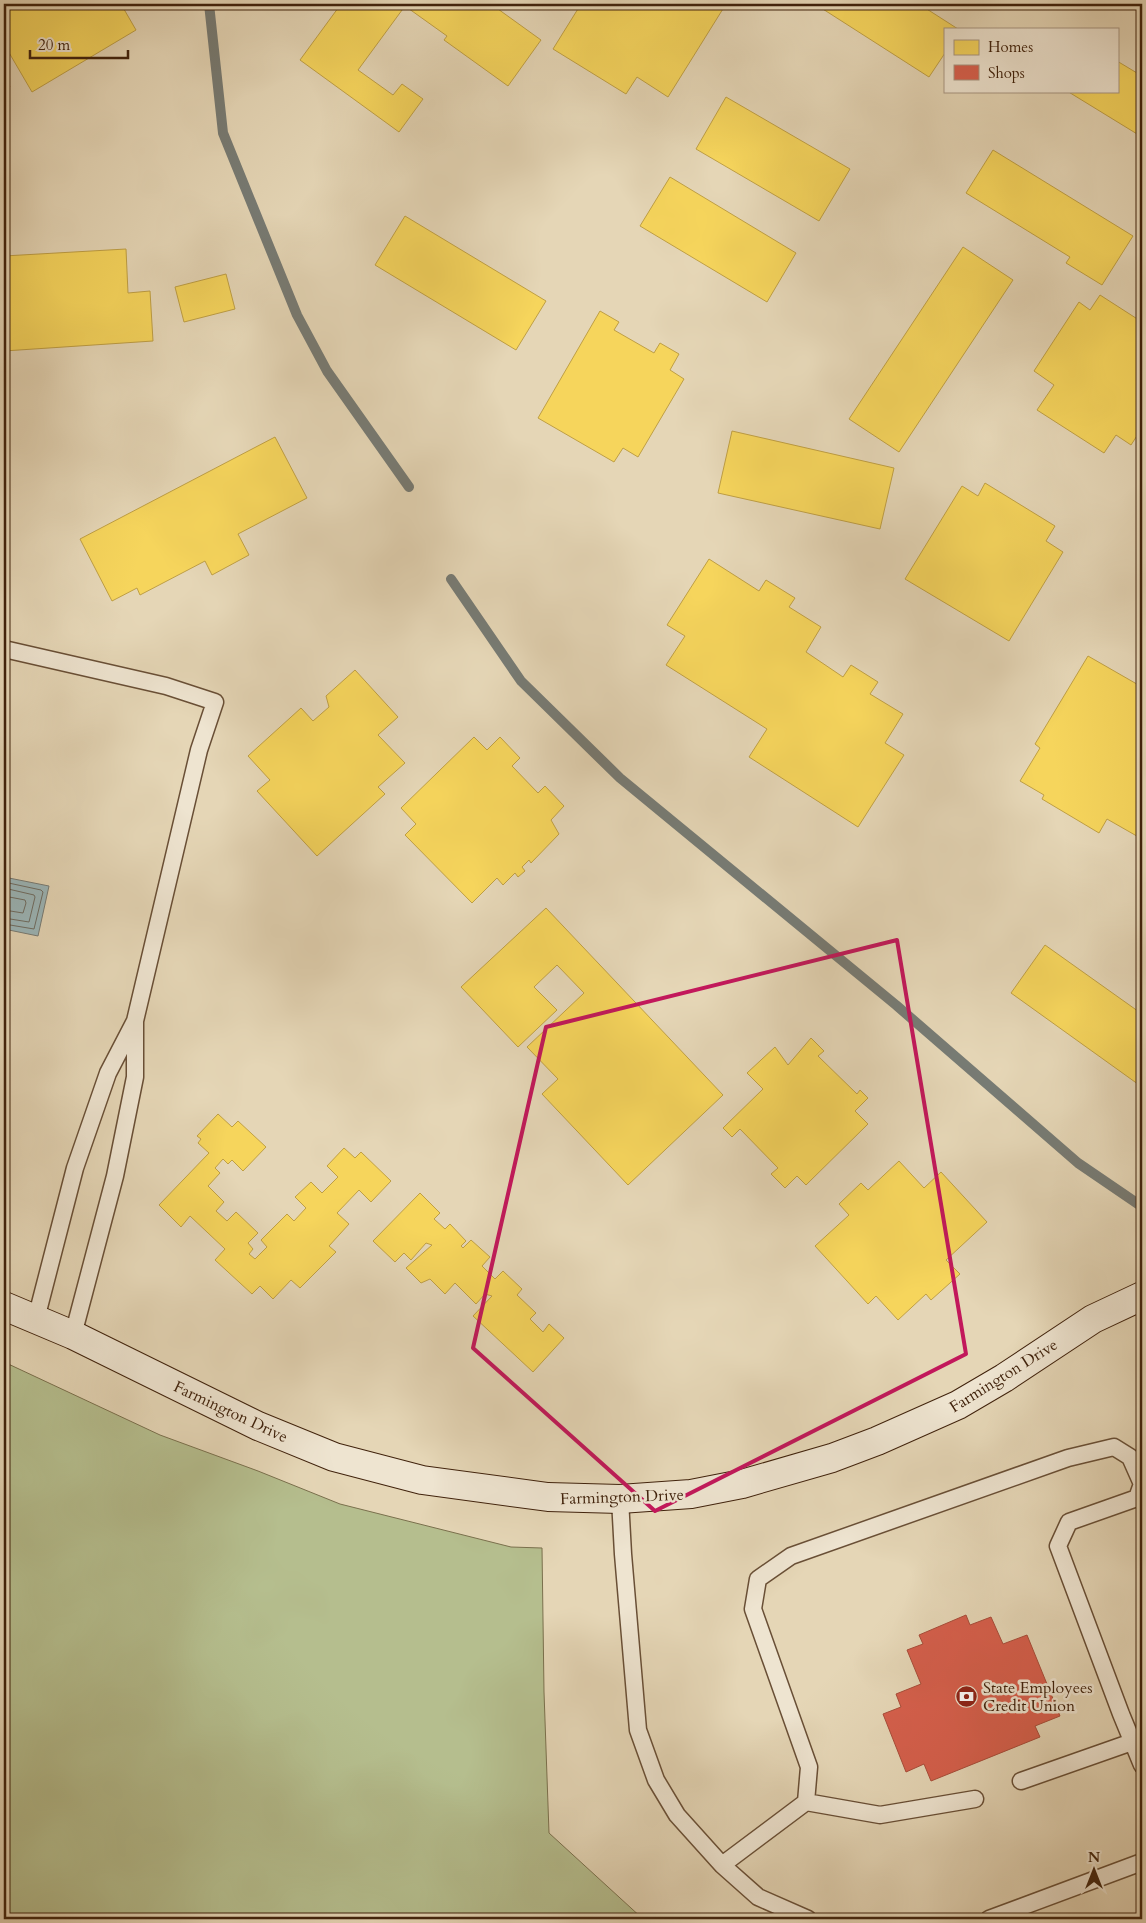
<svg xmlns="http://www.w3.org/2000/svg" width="1146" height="1923" viewBox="0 0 1146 1923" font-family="Cardo,serif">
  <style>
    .green { fill: #b5be8e; stroke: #7a704d }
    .water { fill: #9bb6b9; stroke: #777b74 }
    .homes { fill: #f6d55c; stroke: #bf9f44 }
    .shops { fill: #d6604d; stroke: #a94d3a }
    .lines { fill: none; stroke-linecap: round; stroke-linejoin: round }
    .shore { stroke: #6e6c62; stroke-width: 1 }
    .stream { stroke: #777b74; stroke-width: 10 }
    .lane-casing { stroke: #694f36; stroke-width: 19 }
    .secondary-casing { stroke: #40220c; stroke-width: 30 }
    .lane { stroke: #eee4d0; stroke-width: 16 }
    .secondary { stroke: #eee4d0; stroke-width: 28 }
    .marked { fill: none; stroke: #c2185b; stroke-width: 4; stroke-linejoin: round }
    .labels { text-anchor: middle; stroke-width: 5; stroke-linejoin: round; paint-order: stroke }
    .street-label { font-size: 16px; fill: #40220c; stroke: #eee4d0 }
    .poi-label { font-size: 16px; fill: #40220c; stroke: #eee4d0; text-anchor: start }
  </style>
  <rect width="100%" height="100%" fill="#e5d6b6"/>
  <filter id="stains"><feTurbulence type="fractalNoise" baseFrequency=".004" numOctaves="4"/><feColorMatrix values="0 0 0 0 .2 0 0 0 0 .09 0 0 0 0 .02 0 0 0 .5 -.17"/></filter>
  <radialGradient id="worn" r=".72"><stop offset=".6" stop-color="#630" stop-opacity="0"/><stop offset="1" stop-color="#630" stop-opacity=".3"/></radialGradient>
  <!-- green -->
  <path class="green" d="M4 1362 160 1435 258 1471 340 1504 511 1547 542 1548 544 1692 549 1833 643 1919H4Z"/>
  <!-- water -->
  <path class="water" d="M4 877 49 886 38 936 4 929Z"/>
  <!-- homes -->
  <path class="homes" d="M4 4H121L136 30 32 92 4 44Z
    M341 4H491L541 40 508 86 444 40 447 36 405 6 358 70 393 95 402 84 423 99 399 132 300 60Z
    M581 4H726L668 97 637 77 626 94 553 49Z
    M815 4H919L958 29H945V53L929 77Z
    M1117 61 1142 76V137L1067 91H1117Z
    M4 76 10 87 4 91Z
    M726 97 850 169 819 221 696 149Z
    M993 150 1133 236 1102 285 1066 263 1070 257 966 193Z
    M670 177 796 253 767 302 640 226Z
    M405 216 546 301 516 350 375 265Z
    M963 247 1013 280 899 452 849 419Z
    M126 249 128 293 150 291 153 341 4 351V303H7L4 256Z
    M226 274 235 309 184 322 175 287Z
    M1100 295 1142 322V428L1131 445 1116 435 1104 453 1037 410 1054 385 1034 371 1079 302 1090 310Z
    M600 311 619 322 614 330 654 353 660 343 679 354 670 370 684 379 638 457 623 448 614 462 538 418Z
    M732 431 894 468 880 529 718 493Z
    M275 437 307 498 238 534 249 555 212 575 205 561 140 595 137 588 112 601 80 539Z
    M985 483 1055 526 1046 541 1063 552 1009 641 905 579 962 486 978 496Z
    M709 559 759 591 766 580 795 598 789 607 821 627 806 652 843 677 851 665 878 682 870 694 903 714 885 743 904 755 858 827 749 757 767 729 666 665 685 636 667 625Z
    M1088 656 1142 687V839L1107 819 1099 833 1042 799 1044 795 1020 781 1040 748 1035 744Z
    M355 670 398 717 378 735 405 763 378 787 385 794 317 856 257 791 270 780 248 756 301 708 313 721 329 707 326 696Z
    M474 737 487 750 500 737 520 758 512 766 538 793 545 786 564 806 551 820 559 834 531 863 529 860 522 867 525 871 518 877 515 873 503 885 497 878 472 903 405 835 416 824 401 808Z
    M546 908 723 1095 628 1185 542 1094 558 1079 527 1047 584 993 557 965 534 987 557 1010 518 1047 461 987Z
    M1045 945 1142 1014V1087L1011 993Z
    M811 1038 824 1051 818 1056 857 1094 860 1090 868 1098 855 1111 868 1124 806 1185 797 1176 785 1188 771 1174 778 1168 740 1129 732 1137 723 1128 763 1089 747 1073 775 1047 788 1065Z
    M218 1114 232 1127 238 1121 266 1147 243 1171 232 1160 228 1164 223 1159 215 1168 220 1173 208 1186 224 1202 216 1211 227 1221 236 1212 258 1233 248 1243 253 1249 249 1254 255 1259 267 1247 261 1240 287 1214 294 1221 306 1208 295 1197 311 1182 322 1193 338 1177 327 1166 344 1148 355 1158 361 1152 391 1181 371 1202 359 1190 337 1213 349 1224 329 1246 336 1252 300 1288 291 1280 273 1299 260 1286 252 1294 215 1260 225 1249 190 1216 181 1227 159 1205 209 1153 198 1143 201 1139 197 1136Z
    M899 1161 924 1188 941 1172 987 1222 946 1260 960 1274 931 1300 926 1294 898 1320 876 1296 868 1304 815 1246 849 1215 839 1204 861 1183 868 1190Z
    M420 1193 440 1213 434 1219 445 1229 450 1224 466 1241 461 1246 463 1248 471 1240 490 1257 482 1266 495 1279 503 1271 522 1289 517 1295 536 1313 530 1319 543 1332 549 1324 564 1338 533 1372 473 1316 492 1296 485 1294 476 1304 455 1283 445 1294 430 1279 421 1283 406 1268 432 1245 426 1243 411 1260 404 1253 395 1262 373 1241Z"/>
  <!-- shops -->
  <path class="shops" d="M966 1615 970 1625 991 1617 1003 1644 1027 1635 1060 1716 1035 1726 1040 1737 931 1781 924 1764 906 1772 883 1714 901 1707 896 1694 921 1684 907 1650 923 1644 919 1635Z"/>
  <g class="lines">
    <!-- shore -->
    <path class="shore" d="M4 882 41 890 43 892 34 929 4 924
      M4 888 34 895 35 897 29 922 4 918
      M4 896 25 900 26 903 23 913 4 910"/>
    <!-- stream -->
    <path class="stream" d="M209 4 223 133 297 315 327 371 409 487
      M451 579 521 681 620 778 896 1005 1078 1163 1141 1206"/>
    <defs>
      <path id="lane" d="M4 649 166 686 215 702 199 750 135 1021
        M36 1319 75 1168 108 1073 135 1021V1077L115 1176 73 1335
        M620 1499 623 1554 638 1730 656 1780 677 1815 722 1865 758 1897 808 1919
        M1021 1781 1132 1742
        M806 1802 880 1815 975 1799
        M722 1865 806 1802 809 1767 753 1609 758 1579 791 1556 1068 1458 1114 1447 1130 1457 1142 1484 1137 1498 1069 1522 1058 1546 1121 1714 1142 1765
        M989 1919 1142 1862"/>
      <path id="secondary" d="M4 1306 73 1335 258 1426 334 1457 422 1480 548 1497 620 1499 691 1494 742 1484 832 1458 877 1441 958 1405 1004 1378 1093 1319 1142 1296"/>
    </defs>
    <!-- lane casing -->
    <use href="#lane" class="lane-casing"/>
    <!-- secondary casing -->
    <use href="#secondary" class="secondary-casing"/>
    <!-- lane -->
    <use href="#lane" class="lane"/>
    <!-- secondary -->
    <use href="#secondary" class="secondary"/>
  </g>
  <!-- marked area -->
  <path class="marked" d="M897 940 966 1354 655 1511 473 1348 546 1027Z"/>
  <!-- icons -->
  <defs>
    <symbol id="bank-disc" viewBox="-11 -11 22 22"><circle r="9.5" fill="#8f2418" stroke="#eee4d0"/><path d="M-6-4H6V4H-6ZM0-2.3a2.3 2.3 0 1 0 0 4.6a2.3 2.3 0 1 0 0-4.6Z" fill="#fff"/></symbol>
  </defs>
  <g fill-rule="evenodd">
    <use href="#bank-disc" x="954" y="1684" width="25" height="25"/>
  </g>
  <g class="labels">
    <!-- street labels -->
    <g class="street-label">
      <text transform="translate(1003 1375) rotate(-32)" y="6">Farmington Drive</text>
      <text transform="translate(231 1411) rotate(25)" y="6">Farmington Drive</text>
      <text transform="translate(622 1496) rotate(-2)" y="6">Farmington Drive</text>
    </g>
    <!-- poi labels -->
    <g class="poi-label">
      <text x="983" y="1693">State Employees<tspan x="983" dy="18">Credit Union</tspan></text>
    </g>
  </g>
  <!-- margin -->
  <rect width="1146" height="1923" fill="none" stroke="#e5d6b6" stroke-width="20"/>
  <rect x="5" y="5" width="1136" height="1913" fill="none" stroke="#40220c" stroke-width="2.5"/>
  <rect x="10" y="10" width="1126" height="1903" fill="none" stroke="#40220c"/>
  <!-- legend -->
  <rect x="944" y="28" width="175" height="65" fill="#eee4d0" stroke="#a89682"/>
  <rect x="954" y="40" width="25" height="15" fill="#f6d55c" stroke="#a89682"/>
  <text x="988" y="52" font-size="15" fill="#40220c">Homes</text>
  <rect x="954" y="65" width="25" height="15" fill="#d6604d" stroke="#a89682"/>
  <text x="988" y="78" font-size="15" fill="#40220c">Shops</text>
  <!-- north arrow -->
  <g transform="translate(1094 1870)" stroke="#eee4d0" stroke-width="4" paint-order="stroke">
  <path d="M0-4L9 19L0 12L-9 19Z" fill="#40220c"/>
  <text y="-8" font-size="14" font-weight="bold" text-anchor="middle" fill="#40220c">N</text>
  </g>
  <!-- scale -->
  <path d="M30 50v8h98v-8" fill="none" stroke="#40220c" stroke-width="2.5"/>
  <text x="38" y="50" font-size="15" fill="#40220c" stroke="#eee4d0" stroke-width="4" paint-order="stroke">20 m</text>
  <rect width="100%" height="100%" filter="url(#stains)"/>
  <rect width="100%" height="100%" fill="url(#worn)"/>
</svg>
